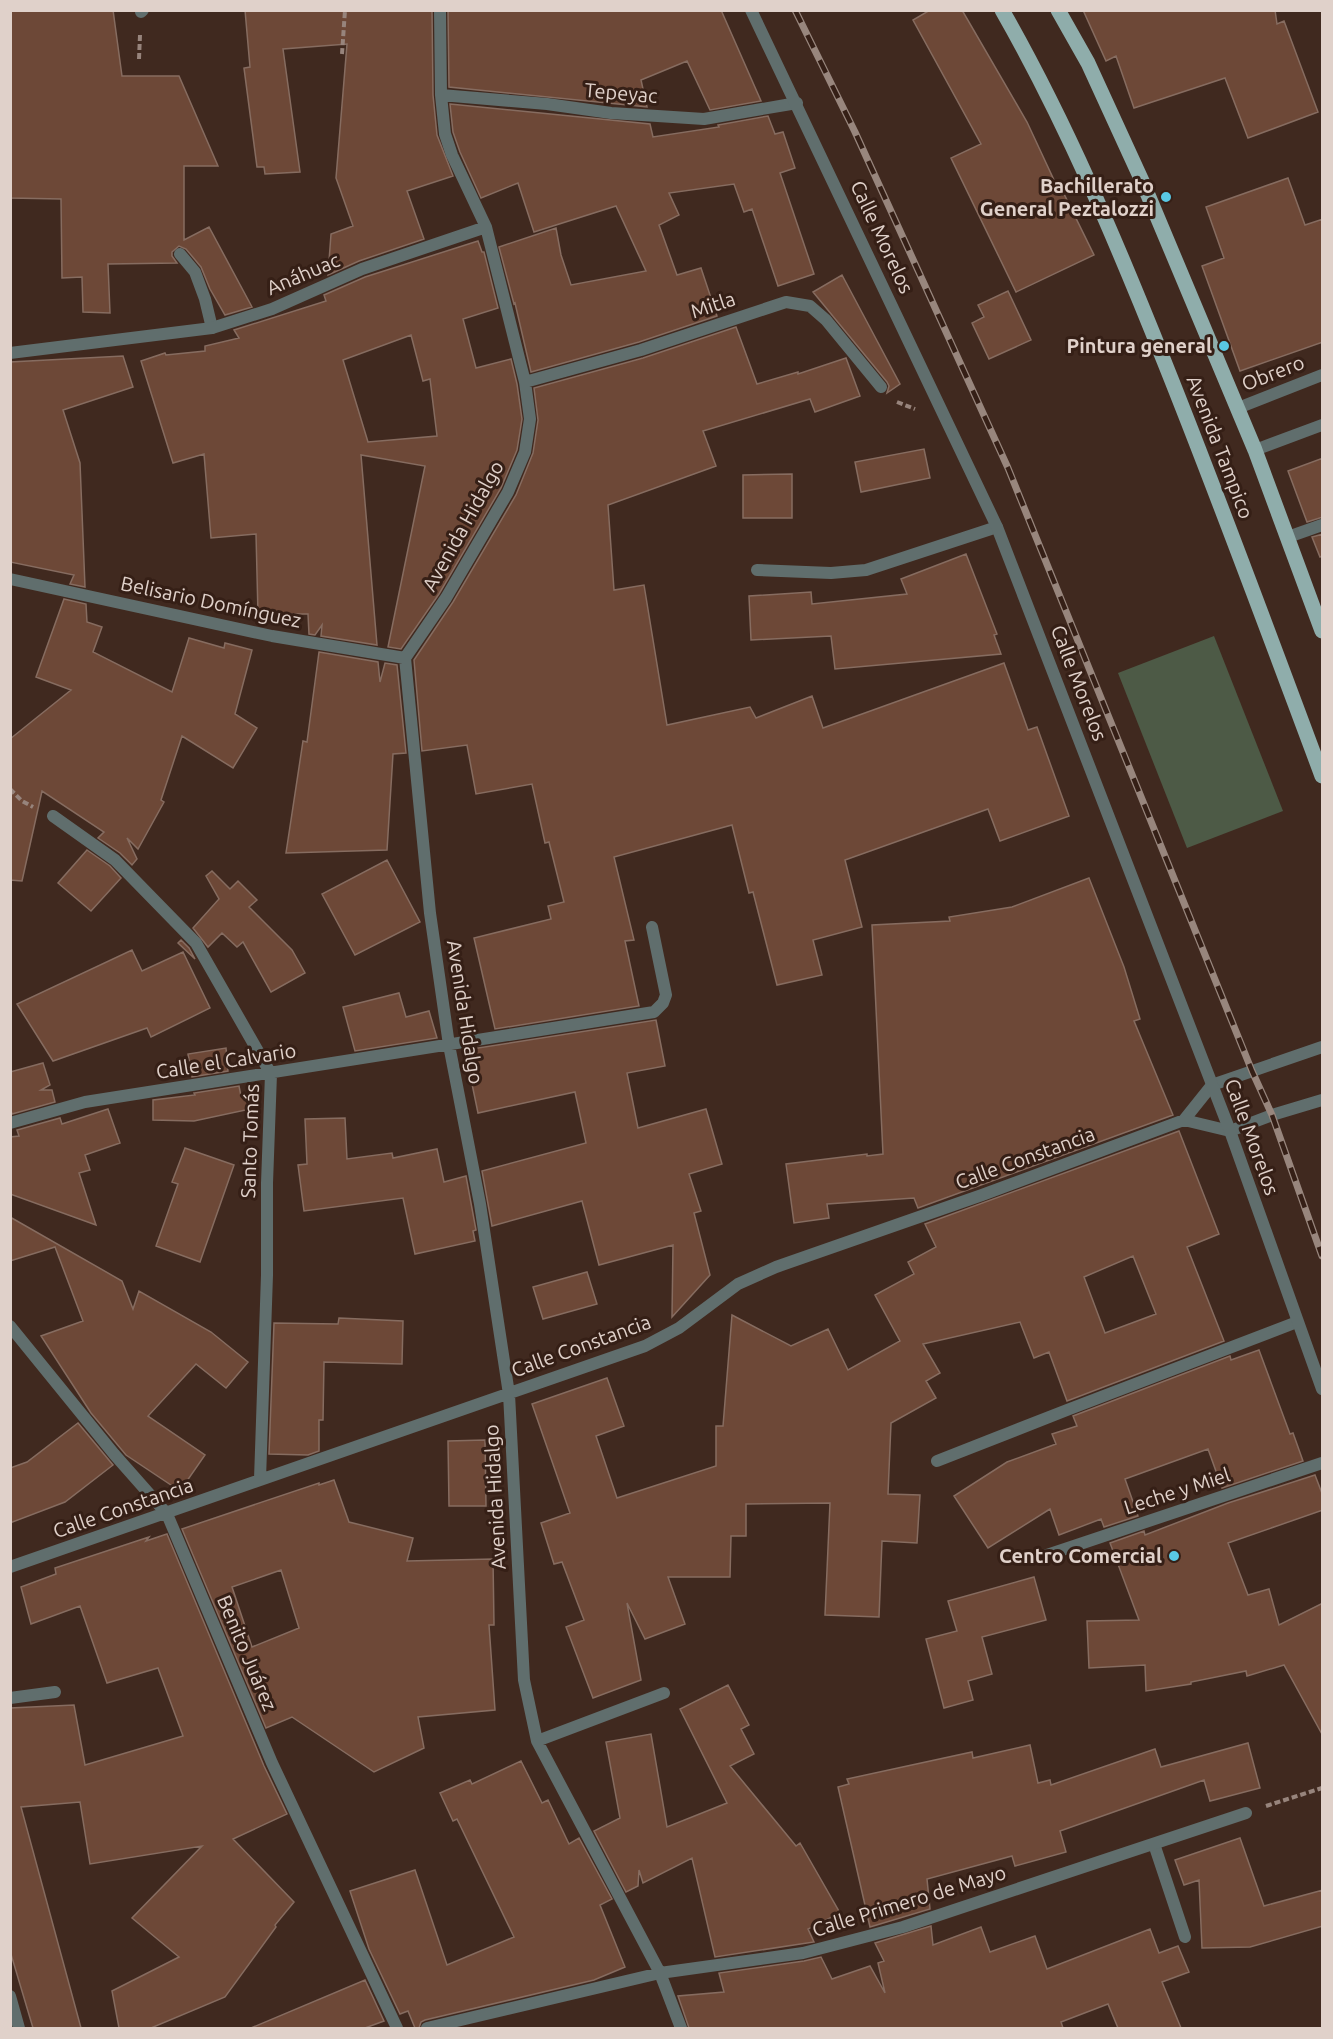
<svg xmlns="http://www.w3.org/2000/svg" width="1333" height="2039" viewBox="0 0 1333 2039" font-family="Ubuntu,sans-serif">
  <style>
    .green { fill: #4d5a46 }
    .building { fill: #6d4837; stroke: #866c60; stroke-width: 1.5; fill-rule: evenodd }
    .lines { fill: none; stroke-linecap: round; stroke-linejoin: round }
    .path { stroke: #97847c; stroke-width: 4; stroke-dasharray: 6 3; stroke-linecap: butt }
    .service { stroke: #606e6d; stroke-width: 12 }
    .minor { stroke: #606e6d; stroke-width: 12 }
    .tertiary { stroke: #606e6d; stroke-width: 12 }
    .primary { stroke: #8fadab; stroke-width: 15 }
    .rail-casing { stroke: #98867d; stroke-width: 7 }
    .rail { stroke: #351f16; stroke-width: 4.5; stroke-dasharray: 14; stroke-linecap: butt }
    .poi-dot { fill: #59c8e4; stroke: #351f16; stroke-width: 2 }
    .labels { text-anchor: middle; stroke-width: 6; stroke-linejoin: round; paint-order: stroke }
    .street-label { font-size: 20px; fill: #e0d1ca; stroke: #351f16 }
    .poi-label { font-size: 20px; font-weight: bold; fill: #e0d1ca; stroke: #351f16; text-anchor: end }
  </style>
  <rect width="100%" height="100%" fill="#40291f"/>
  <!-- green -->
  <path class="green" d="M1214 636 1283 811 1187 848 1118 673Z"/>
  <!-- building -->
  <path class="building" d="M10 10H113L122 76H179L218 166H184V240L209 227 252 307 225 315 210 289 201 267 186 249 179 246 172 252V256L177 263 108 264 110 313 83 312 82 277 62 278 61 199 10 198Z
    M245 10H432L433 95 437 135 453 176 407 191 424 239 359 261 328 275 331 234 353 226 336 178 347 44 283 49 300 172 265 174 264 167H257L244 68 250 67Z
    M448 10H721L761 101 710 110 687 61 641 80 647 107 449 87Z
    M930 10H962L1027 122 1061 195 1064 194 1094 255 1016 292 951 158 981 144 913 20Z
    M1083 10H1275L1277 24 1284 21 1318 112 1248 138 1225 78 1134 108 1116 56 1106 61Z
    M450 104 650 124 653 137 719 127 718 125 768 116 775 134 783 132 795 168 780 173 814 274 778 286 752 209 744 212 734 184 669 193 679 215 659 225 677 275 701 268 717 316 639 342 531 372 515 303 514 304 499 247 556 228 561 255 571 285 646 271 616 206 534 232 518 183 481 198 460 152 453 132Z
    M1288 178 1305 225 1323 219V342L1240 371 1202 266 1224 258 1206 207Z
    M478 241 482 252H484L498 308 463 319 476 368 511 359 517 384 522 419 517 450 501 488 439 594 401 649 388 647 425 466 361 455 377 645 321 636 322 625 315 635 309 634 308 614H258L256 534 211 538 204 454 173 463 141 361 165 353 166 355 205 351V346L239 338 234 330 326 301 324 295 365 277ZM411 335 423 381 430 379 437 436 368 442 343 360Z
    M842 275 900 384 887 393 889 386 887 382 813 292Z
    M1008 291 1031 340 989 359 972 323 984 317 978 305Z
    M736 327 757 384 798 372V374L846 358 860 396 815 412 810 399 703 431 716 466 608 505 614 590 644 585 667 725 750 707 756 718 812 696 823 728 1004 663 1028 730 1037 727 1069 816 1000 841 988 809 845 860 862 927 813 940 822 975 777 985 753 892 749 893 732 825 614 857 634 940 625 941 639 1006 495 1029 474 938 551 919 548 906 564 902 549 842 545 843 532 784 476 794 467 745 422 751 414 660 453 602 516 495 533 453 538 420 534 388 643 358Z
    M123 356 133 387 63 410 80 463 85 587 70 584 74 575 10 562V362Z
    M924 449 930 478 861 492 855 462Z
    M1323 458V517L1307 522 1288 471Z
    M792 474V518H743V475Z
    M1323 534V556L1320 557 1312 537Z
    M966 554 997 634 994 635 1001 654 835 669 831 636 751 640 749 596 811 592 812 604 907 594 901 579Z
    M64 599 86 604 87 622 102 627 93 652 172 692 189 638 224 648 225 643 252 650 235 714 257 728 233 768 182 736 161 800 164 802 138 849 127 838 137 859 132 865 120 853 98 838 104 832 42 791 22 881 10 880V739L71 690 36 677Z
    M319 652 378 662 380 682 385 663 397 665 406 753 393 754 387 850 286 853 303 741 307 742Z
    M87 850 110 866 121 878 91 911 58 883Z
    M387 860 420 922 355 955 322 894Z
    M212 871 230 889 238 881 257 900 249 907 292 950 305 973 271 992 243 942 237 947 222 933 208 947 193 928 219 899 206 876Z
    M1089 878 1124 967 1140 1019 1134 1021 1173 1115 918 1208 914 1198 827 1204 829 1218 794 1223 786 1164 867 1154V1156L883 1154 872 925 950 921 949 917 1012 907Z
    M181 940 189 948 195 959 178 943Z
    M132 950 142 971 183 952 210 1008 151 1037 147 1028 53 1061 17 1004Z
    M399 993 406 1017 429 1011 437 1038 355 1051 343 1007Z
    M656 1020 665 1066 627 1073 638 1128 706 1109 722 1164 689 1174 701 1211 694 1213 710 1275 672 1317 673 1245 599 1265 582 1201 492 1226 482 1171 586 1143 575 1092 478 1113 465 1050Z
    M226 1048 228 1071 192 1077 188 1054Z
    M43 1063 50 1085 41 1090H52L55 1102 12 1114 10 1107V1072Z
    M239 1086 241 1096 258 1097 259 1107 194 1121 153 1120V1100L195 1095 194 1093Z
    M108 1109 120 1143 85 1155 90 1170 79 1173 96 1225 10 1194V1137L19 1136 17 1130 60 1118 62 1124Z
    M345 1118 347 1159 392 1153 393 1158 437 1149 444 1182 466 1176 476 1230 473 1231 475 1241 415 1254 403 1198 304 1211 298 1165 307 1164 305 1119Z
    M1179 1131 1219 1234 1187 1247 1224 1341 1067 1401 1049 1352 1034 1358 1020 1322 923 1344 940 1373 926 1381 936 1398 891 1423 888 1494 920 1495 917 1543 882 1541 879 1617 825 1615 830 1503 746 1504V1536H731L730 1577H668L685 1624 645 1639 627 1603 641 1680 593 1698 566 1627 584 1620 562 1562 554 1564 541 1523 570 1513 532 1404 607 1378 624 1426 596 1436 617 1498 716 1466V1426H723L732 1315 791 1346 828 1329 848 1370 900 1341 875 1295 914 1274 908 1262 936 1247 925 1224ZM1133 1256 1156 1314 1105 1333 1084 1277Z
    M185 1148 234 1165 200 1262 156 1246 178 1184 172 1182Z
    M10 1217 122 1281 133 1309 139 1291 211 1332 248 1362 226 1388 196 1364 148 1416 205 1455 180 1491 126 1455 91 1413 41 1336 83 1321 55 1247 10 1261Z
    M587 1272 597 1304 543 1319 533 1287Z
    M339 1318 403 1321 402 1364 324 1362 323 1420H319V1451L308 1455 269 1454 274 1323 338 1324Z
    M1259 1350 1290 1434 1293 1433 1303 1461 1222 1488 1208 1449 1125 1479 1138 1516 1104 1527 1101 1519 1059 1535 1050 1509 988 1548 954 1496 1007 1462 1056 1444 1052 1434 1077 1426 1073 1416 1230 1356 1231 1360Z
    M78 1423 113 1465 65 1502 10 1523V1468L27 1462Z
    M485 1440 486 1506H449L448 1441Z
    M1315 1475 1323 1496V1510L1228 1543 1248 1595 1269 1589 1279 1625 1323 1603V1736L1284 1665 1247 1676 1246 1671 1191 1682V1684L1146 1691 1145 1665 1089 1668 1087 1621 1139 1620 1110 1543 1144 1531 1145 1535 1228 1503Z
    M334 1480 349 1522 413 1538 407 1561 493 1559 494 1625H489L495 1710 418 1717 424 1748 374 1772 292 1717 266 1728 182 1529 319 1483V1485ZM281 1570 299 1628 252 1647 232 1587Z
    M167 1534 264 1766 287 1814 233 1839 294 1902 275 1925 276 1927 225 1997 151 2028H119L112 1991 179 1957 132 1918 202 1846 90 1864 80 1802 21 1807 81 2028H33L10 1951V1708L74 1705 85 1765 183 1736 158 1668 107 1683 80 1606 31 1624 21 1587 56 1574 55 1568 149 1537 146 1541Z
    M1034 1577 1046 1620 982 1637 992 1674 968 1681 973 1700 944 1708 926 1639 957 1631 948 1601Z
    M728 1685 749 1725 741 1729 754 1754 730 1766 796 1846 800 1843 840 1913 808 1929 814 1942 715 1957 692 1858 643 1883 639 1870 638 1886 626 1892 594 1831 620 1818 606 1742 651 1734 667 1827 727 1803 680 1709Z
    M1248 1743 1260 1788 1210 1801 1204 1780 1060 1831 1066 1852 1015 1866 1012 1856 927 1879 930 1909 870 1927 838 1787 849 1784 847 1779 972 1752 973 1758 1030 1745 1038 1783 1050 1780 1051 1785 1155 1749 1161 1767Z
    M521 1761 542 1803 548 1800 569 1844 579 1838 612 1899 600 1905 625 1967 594 1980 425 2020 421 2022 419 2028H415L408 2011 400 2014 369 1949 350 1891 415 1870 447 1965 514 1937 457 1819 453 1821 440 1793 470 1780 472 1784Z
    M1240 1838 1264 1906 1323 1890V1926L1250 1947 1202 1948 1199 1880 1184 1885 1175 1860Z
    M931 1926 933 1945 981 1927 990 1952 1035 1936 1047 1969 1150 1929 1159 1953 1178 1946 1189 1972 1162 1982 1181 2028H1118L1108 2004 1061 2022 1063 2028H689L678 1996 724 1992 719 1973 804 1961 821 1957 832 1979 870 1966 885 1993 878 1963 884 1961 875 1943Z
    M365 1980 384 2021 365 2028H251Z"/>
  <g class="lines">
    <!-- path -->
    <path class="path" d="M342 54 345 10
      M139 59 140 35
      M897 402 915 409
      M10 789 22 801 33 807
      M1266 1806 1322 1788"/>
    <!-- service -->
    <path class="service" d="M180 254 195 272 205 299 212 328
      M1288 537 1322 525
      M1154 1844 1185 1937"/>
    <!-- minor -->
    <path class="minor" d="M440 10 441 95 445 134 452 155 486 227 525 382 530 419 525 452 508 492 446 598 405 658 430 913 449 1045 480 1204 509 1394 524 1680 537 1741 660 1973 681 2028
      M141 12 143 10
      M441 95 547 104 611 113 704 119 797 103
      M10 353 212 328 272 309 362 269 486 227
      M525 382 641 350 786 302 810 306 826 320 881 387
      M1238 408 1322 375
      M1255 450 1322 425
      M757 570 831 573 866 570 997 527
      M10 579 272 636 405 658
      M53 816 115 860 196 943 271 1074 267 1183V1275L260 1479
      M1184 1120 1230 1131 1272 1115 1322 1100
      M10 1123 85 1102 654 1012 663 1003 666 995 652 927
      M10 1326 114 1454 167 1514 272 1763 397 2028
      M937 1461 1067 1410 1297 1322
      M1044 1556 1322 1463
      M10 1567 645 1346 679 1328 738 1284 776 1267 982 1195 1184 1120 1212 1085 1322 1047
      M10 1698 55 1692
      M537 1741 664 1693
      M10 1996 19 2028
      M427 2028 660 1973 803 1953 903 1927 1246 1813"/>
    <!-- tertiary -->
    <path class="tertiary" d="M751 10 997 527 1230 1131 1322 1389"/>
    <!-- primary -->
    <path class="primary" d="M1002 10C1066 122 1116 241 1164 361 1219 498 1270 637 1322 776
      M1058 10 1088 63 1143 183 1255 450 1322 631"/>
    <defs>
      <path id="rail" d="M795 10 855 132 1008 468 1252 1071 1272 1115 1322 1256"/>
    </defs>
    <!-- rail casing -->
    <use href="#rail" class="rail-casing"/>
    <!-- rail -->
    <use href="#rail" class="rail"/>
  </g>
  <!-- markers -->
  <g class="poi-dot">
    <circle cx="1166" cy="197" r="6"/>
    <circle cx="1224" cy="346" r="6"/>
    <circle cx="1174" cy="1556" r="6"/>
  </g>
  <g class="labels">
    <!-- street labels -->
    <g class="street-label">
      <text transform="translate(621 93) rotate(5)" y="7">Tepeyac</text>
      <text transform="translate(882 237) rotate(65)" y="7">Calle Morelos</text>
      <text transform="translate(303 274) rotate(-23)" y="7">Anáhuac</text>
      <text transform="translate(713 305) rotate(-18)" y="7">Mitla</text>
      <text transform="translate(1273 373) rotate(-21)" y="7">Obrero</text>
      <text transform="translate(1220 447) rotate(69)" y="7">Avenida Tampico</text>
      <text transform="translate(463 526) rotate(-61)" y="7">Avenida Hidalgo</text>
      <text transform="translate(211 602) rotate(12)" y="7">Belisario Domínguez</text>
      <text transform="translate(1079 683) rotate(69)" y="7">Calle Morelos</text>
      <text transform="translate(465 1012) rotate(81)" y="7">Avenida Hidalgo</text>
      <text transform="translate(226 1061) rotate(-9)" y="7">Calle el Calvario</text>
      <text transform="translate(1252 1137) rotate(70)" y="7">Calle Morelos</text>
      <text transform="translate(250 1141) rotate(-88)" y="7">Santo Tomás</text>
      <text transform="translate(1025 1158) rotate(-20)" y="7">Calle Constancia</text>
      <text transform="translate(581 1346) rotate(-20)" y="7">Calle Constancia</text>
      <text transform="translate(1177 1491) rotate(-18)" y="7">Leche y Miel</text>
      <text transform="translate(495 1497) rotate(-93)" y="7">Avenida Hidalgo</text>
      <text transform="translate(123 1508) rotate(-19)" y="7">Calle Constancia</text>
      <text transform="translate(247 1653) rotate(67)" y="7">Benito Juárez</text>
      <text transform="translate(909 1901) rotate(-17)" y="7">Calle Primero de Mayo</text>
    </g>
    <!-- poi labels -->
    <g class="poi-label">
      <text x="1154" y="193">Bachillerato<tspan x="1154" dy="23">General Peztalozzi</tspan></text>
      <text x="1212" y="353">Pintura general</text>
      <text x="1162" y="1563">Centro Comercial</text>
    </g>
  </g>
  <!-- border -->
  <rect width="1333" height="2039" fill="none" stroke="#e0d1ca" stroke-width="24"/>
</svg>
